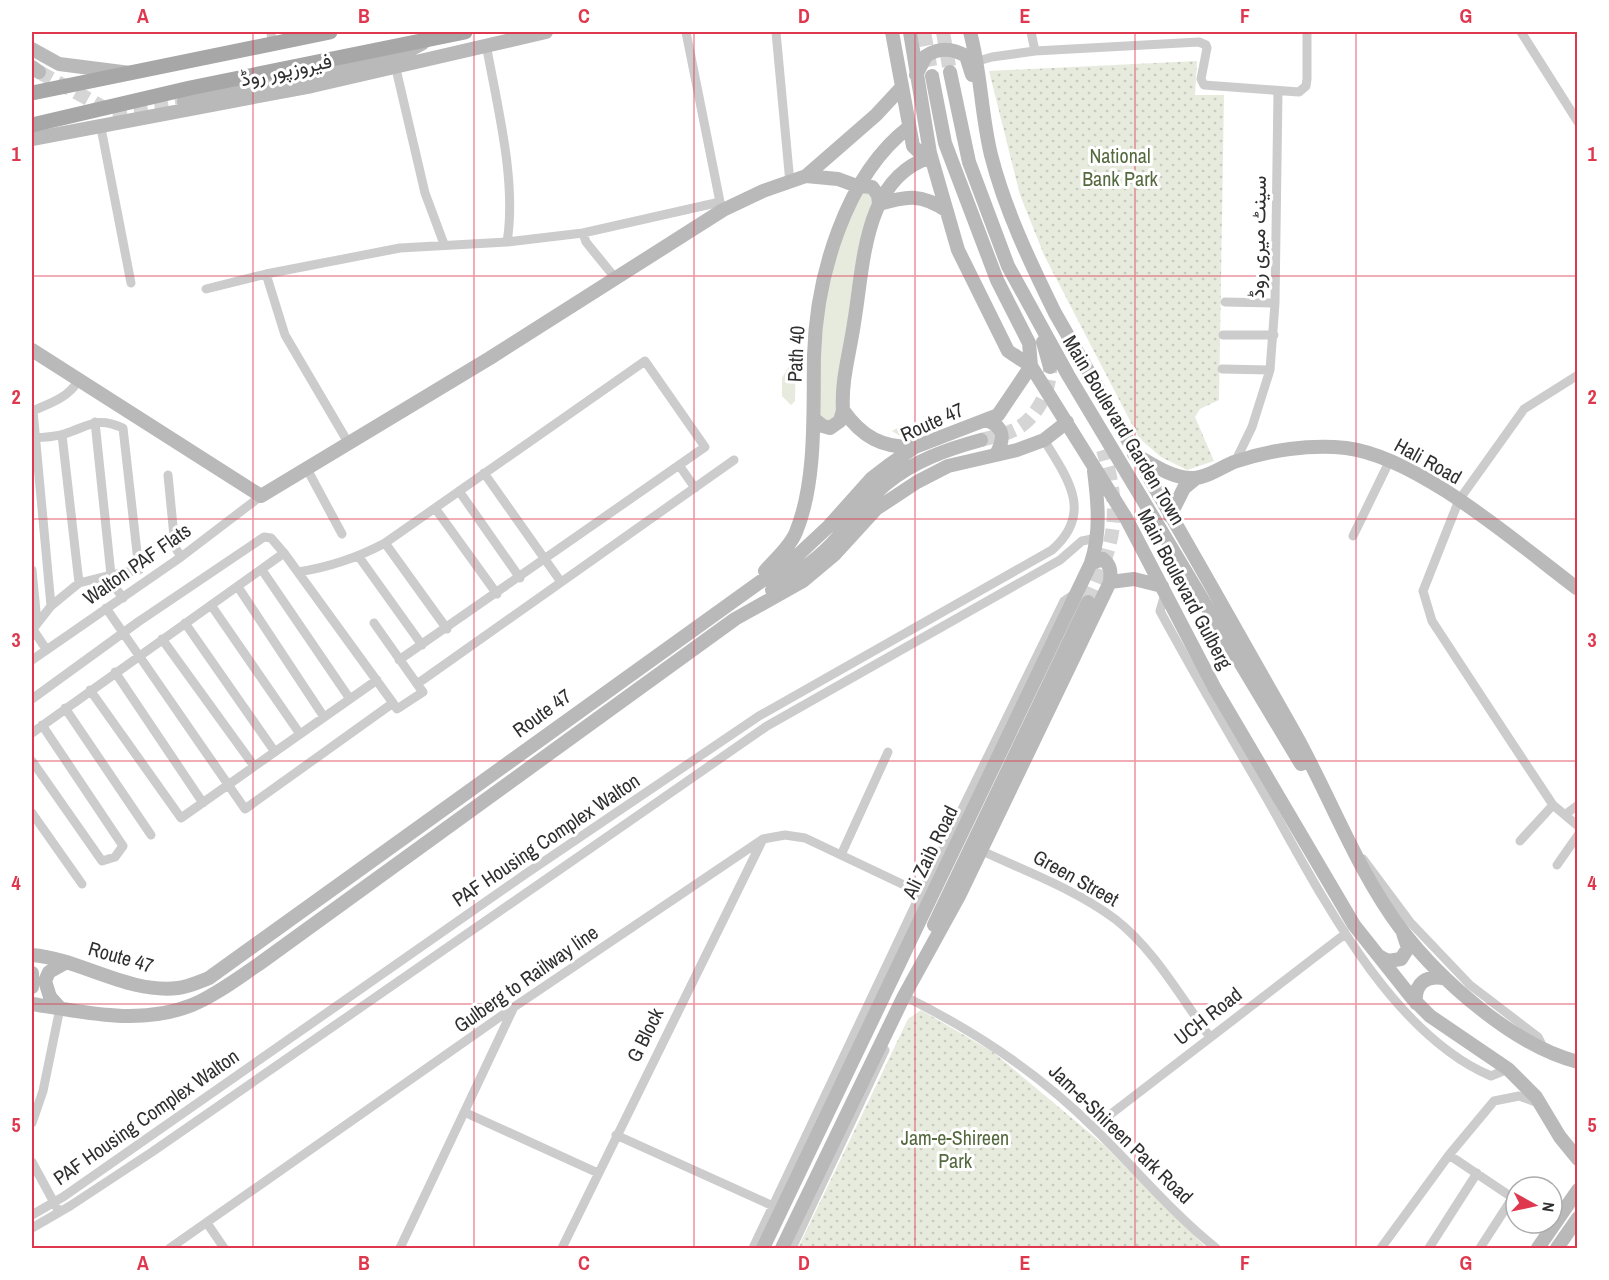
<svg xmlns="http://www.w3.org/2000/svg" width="1609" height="1280" viewBox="0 0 1609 1280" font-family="'Archivo Narrow',Vazirmatn,sans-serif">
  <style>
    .green { fill: #e6ebdd }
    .park { fill: url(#park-dots) }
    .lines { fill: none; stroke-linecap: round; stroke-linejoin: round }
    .secondary-tunnel { stroke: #d5d5d5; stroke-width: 14; stroke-dasharray: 14 7; stroke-linecap: butt }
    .street { stroke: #ccc; stroke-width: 9 }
    .secondary { stroke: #b9b9b9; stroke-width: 14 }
    .primary { stroke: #a7a7a7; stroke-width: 15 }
    .grid { fill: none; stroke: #df384e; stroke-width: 1.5; stroke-opacity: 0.55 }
    .labels { text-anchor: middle; stroke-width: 6; stroke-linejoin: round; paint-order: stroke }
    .street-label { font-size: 20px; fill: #2f2f2f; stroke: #fff }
    .park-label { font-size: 20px; fill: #54693e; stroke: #fff }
    .neatline { fill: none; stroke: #df384e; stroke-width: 2 }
    .grid-label { font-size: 20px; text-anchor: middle; font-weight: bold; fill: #df384e }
  </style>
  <defs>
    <pattern id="park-dots" width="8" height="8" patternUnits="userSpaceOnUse" patternTransform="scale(1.5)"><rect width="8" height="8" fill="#e6ebdd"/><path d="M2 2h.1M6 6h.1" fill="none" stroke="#c6cabe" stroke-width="1.8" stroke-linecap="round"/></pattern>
  </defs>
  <rect width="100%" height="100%" fill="#fff"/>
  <!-- green -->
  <path class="green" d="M857 186 876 190 834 426 814 411 817 322Z
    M793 359 796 360 795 401 791 405 782 396V378Z
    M904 424 917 427 920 432 905 439 892 431Z"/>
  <!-- park -->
  <path class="park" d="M1197 61 1195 95H1224L1219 400 1200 409 1195 417 1214 461 1187 470 1161 457 1139 438 1044 255 1020 195 989 71Z
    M921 1010 993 1052 1104 1145 1207 1248H798L908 1019Z"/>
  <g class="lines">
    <!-- secondary-tunnel -->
    <path class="secondary-tunnel" d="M924 32 932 76
      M943 32 950 72
      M39 72 110 111 125 112 184 102
      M981 440C992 437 1004 435 1014 430 1036 420 1051 390 1050 367
      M1088 602C1114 542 1123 515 1103 450"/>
    <!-- street -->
    <path class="street" d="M271 32 272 44
      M686 32 720 202
      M776 32 790 183
      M1031 32 1035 51
      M1521 32 1578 122
      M486 44C497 105 517 182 507 242
      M978 61 992 57 1035 51 1199 42 1206 45 1207 48 1201 79 1204 85 1299 92 1306 86 1307 79V32
      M396 69 425 193 444 244
      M101 128 131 283
      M583 233 586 242 616 279
      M266 274 285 335 349 444
      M206 289 266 274 400 248 507 242 583 233 720 202 723 210
      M1225 302 1275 303
      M1223 335H1274
      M1222 369 1270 370
      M1578 375 1524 409 1459 500 1423 591 1432 621 1508 737 1553 805 1578 826
      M32 411C49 404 68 398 78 381
      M33 411 51 606 33 629
      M62 435 79 583
      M35 438C45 437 55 437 64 434 90 426 96 416 123 428L139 570 111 575 95 422
      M1235 462 1252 427 1270 370 1275 303 1278 91
      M679 465 695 488
      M307 469 342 534
      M484 473 561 582
      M168 475 175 547 181 557
      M459 491 520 578
      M435 508 497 594
      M1353 536 1390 460
      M385 543 447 629
      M359 557 422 645
      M32 570 37 622
      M262 570 350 699
      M298 572C330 567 357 558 385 543L645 361 705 447 399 660
      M238 587 324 717
      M1165 594 1160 611C1194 674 1230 735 1266 797 1318 889 1389 1033 1491 1076L1508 1069
      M211 605 300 734
      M51 606 79 583 111 575 112 583 123 598
      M106 608 245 809 393 703 397 709 423 692 417 684 734 460
      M185 623 275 752
      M374 623 417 684
      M32 628 46 649
      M162 639 254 766
      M32 660 181 557 261 496
      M115 672 203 803
      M90 690 181 818 377 680
      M32 699 138 622 264 537 271 538 284 553 393 703
      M65 708 151 835
      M32 733 284 553
      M32 761 102 861 115 857 123 846 42 725
      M32 813 82 884
      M1566 814 1578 805
      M1520 841 1553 805
      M980 850C1025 871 1075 889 1115 919 1154 949 1181 998 1210 1037
      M841 855 888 752
      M1363 859 1410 922 1470 985 1538 1037 1544 1049
      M1557 865 1578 835
      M903 1000 904 996C975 1031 1039 1073 1095 1129 1136 1169 1172 1213 1216 1248
      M464 1112 598 1173
      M32 1123 43 1091 60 1008
      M1094 1127 1345 934
      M616 1135 773 1206
      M1449 1155 1516 1200
      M32 1162 57 1208
      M32 1215 63 1197 524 875 759 716 1052 550C1094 513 1068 479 1044 440
      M207 1223 224 1248
      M32 1228 70 1206 152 1152 767 726 1060 560 1082 541 1097 538
      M170 1248 514 1007 763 839 785 835 805 838 921 893
      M400 1248 513 1009
      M562 1248 762 841
      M753 1248 921 893 1064 601 1076 593
      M792 1248 885 1050
      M1381 1248 1449 1155 1494 1101 1519 1096 1541 1104
      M1429 1248 1477 1173
      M1480 1248 1513 1197"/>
    <!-- secondary -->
    <path class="secondary" d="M892 32 913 146 920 153H930
      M910 32 930 153 958 250 1008 351 1031 366 1126 518 1214 687 1354 925 1412 998 1430 1016 1508 1069 1536 1097 1560 1137 1578 1159
      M970 32C981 72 981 114 991 155 1005 210 1030 262 1055 313 1135 452 1215 592 1294 732 1330 796 1356 869 1401 929 1440 980 1514 1046 1578 1062
      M32 49 59 64 130 73
      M32 67 39 72
      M950 72 969 162 1008 266 1068 375 1301 764
      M916 75 926 56C939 47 952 48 966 56L972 75
      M184 102 325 74 402 54 423 43
      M32 139 312 86 546 32
      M806 176 838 179 857 186 872 187 878 195 879 204C906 196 921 193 947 211
      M1043 342 1050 367
      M32 350 261 496 490 358 723 210 763 191 806 176 876 115 902 87
      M814 419 823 426 830 428 840 421 843 410
      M985 420C1003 425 1006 438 996 454
      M915 447C882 448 862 437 843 410 841 380 850 352 854 323 864 265 863 178 931 157
      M1134 454C1152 464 1171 478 1192 478 1205 479 1222 467 1234 462 1269 450 1310 444 1346 448 1419 457 1518 544 1578 589
      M1170 516 1184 488 1195 479
      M1091 563 1103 559C1111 565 1111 572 1110 582
      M765 571C775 559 790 547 796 532 817 481 813 410 814 356 816 278 845 176 909 127
      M772 590C794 575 819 559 837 538 853 519 867 500 886 484 913 461 948 449 981 440
      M934 925 1088 602
      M32 955C80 959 128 994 178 988 188 987 199 982 209 978L799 554 829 526 872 478 889 465 915 447 998 415 1031 366 1029 343 997 280 945 143 932 76
      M1379 956 1388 961 1401 959 1408 948 1403 933
      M32 973V987
      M1416 1003C1414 983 1427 974 1446 979
      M32 1004C84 1012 140 1026 192 1005 216 995 238 978 259 964L735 619 803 581 834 555 876 509 917 482 948 466 1017 450 1044 440 1067 422
      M60 1008 50 997 45 981 49 972 67 962
      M763 1248 1091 563C1101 532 1098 503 1094 471
      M782 1248 904 996 959 896 1110 582 1134 579 1162 586
      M1538 1248 1578 1190
      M1557 1248 1578 1218"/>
    <!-- primary -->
    <path class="primary" d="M32 93 330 32
      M32 125 190 88 465 32"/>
  </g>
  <!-- grid -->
  <path class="grid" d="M253 32V1248M474 32V1248M694 32V1248M915 32V1248M1135 32V1248M1356 32V1248M32 276H1578M32 519H1578M32 761H1578M32 1004H1578"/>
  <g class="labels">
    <!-- street labels -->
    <g class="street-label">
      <text transform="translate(286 70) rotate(-12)" y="7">فیروزپور روڈ</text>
      <text transform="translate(1258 237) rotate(-89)" y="7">سینٹ میری روڈ</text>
      <text transform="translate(796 354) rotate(-87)" y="7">Path 40</text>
      <text transform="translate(932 422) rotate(-24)" y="7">Route 47</text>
      <text transform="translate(1124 430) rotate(59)" y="7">Main Boulevard Garden Town</text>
      <text transform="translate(1428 461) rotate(29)" y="7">Hali Road</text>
      <text transform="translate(137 564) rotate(-35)" y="7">Walton PAF Flats</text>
      <text transform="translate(1185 589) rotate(62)" y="7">Main Boulevard Gulberg</text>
      <text transform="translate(542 713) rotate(-36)" y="7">Route 47</text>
      <text transform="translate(546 840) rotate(-34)" y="7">PAF Housing Complex Walton</text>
      <text transform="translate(930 852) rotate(-64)" y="7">Ali Zaib Road</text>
      <text transform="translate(1076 878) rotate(29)" y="7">Green Street</text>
      <text transform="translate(121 957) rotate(16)" y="7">Route 47</text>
      <text transform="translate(526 979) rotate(-35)" y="7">Gulberg to Railway line</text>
      <text transform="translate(1208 1016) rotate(-38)" y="7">UCH Road</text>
      <text transform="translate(645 1035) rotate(-64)" y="7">G Block</text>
      <text transform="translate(146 1117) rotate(-35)" y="7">PAF Housing Complex Walton</text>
      <text transform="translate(1121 1134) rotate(44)" y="7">Jam-e-Shireen Park Road</text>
    </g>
    <!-- park labels -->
    <g class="park-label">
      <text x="1120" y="163">National<tspan x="1120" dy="23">Bank Park</tspan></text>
      <text x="955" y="1145">Jam-e-Shireen<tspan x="955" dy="23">Park</tspan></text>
    </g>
  </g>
  <!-- border -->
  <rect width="1609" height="1280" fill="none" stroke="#ffffff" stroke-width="66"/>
  <!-- north arrow -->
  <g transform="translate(1534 1205) rotate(98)"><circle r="28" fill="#ffffff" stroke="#acacac" stroke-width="1.5"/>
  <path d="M0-4.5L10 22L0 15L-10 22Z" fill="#df384e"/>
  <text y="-9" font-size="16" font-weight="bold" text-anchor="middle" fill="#2f2f2f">N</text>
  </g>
  <rect x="33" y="33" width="1543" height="1214" class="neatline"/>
  <g class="grid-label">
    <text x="143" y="23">A</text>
    <text x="364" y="23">B</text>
    <text x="584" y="23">C</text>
    <text x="804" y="23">D</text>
    <text x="1025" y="23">E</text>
    <text x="1245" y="23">F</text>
    <text x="1466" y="23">G</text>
    <text x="16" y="161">1</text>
    <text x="1592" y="161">1</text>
    <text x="16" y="404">2</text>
    <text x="1592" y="404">2</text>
    <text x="16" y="647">3</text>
    <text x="1592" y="647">3</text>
    <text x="16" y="890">4</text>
    <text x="1592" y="890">4</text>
    <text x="16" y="1132">5</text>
    <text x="1592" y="1132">5</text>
    <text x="143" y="1270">A</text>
    <text x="364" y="1270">B</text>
    <text x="584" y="1270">C</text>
    <text x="804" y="1270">D</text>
    <text x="1025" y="1270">E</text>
    <text x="1245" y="1270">F</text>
    <text x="1466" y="1270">G</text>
  </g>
</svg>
